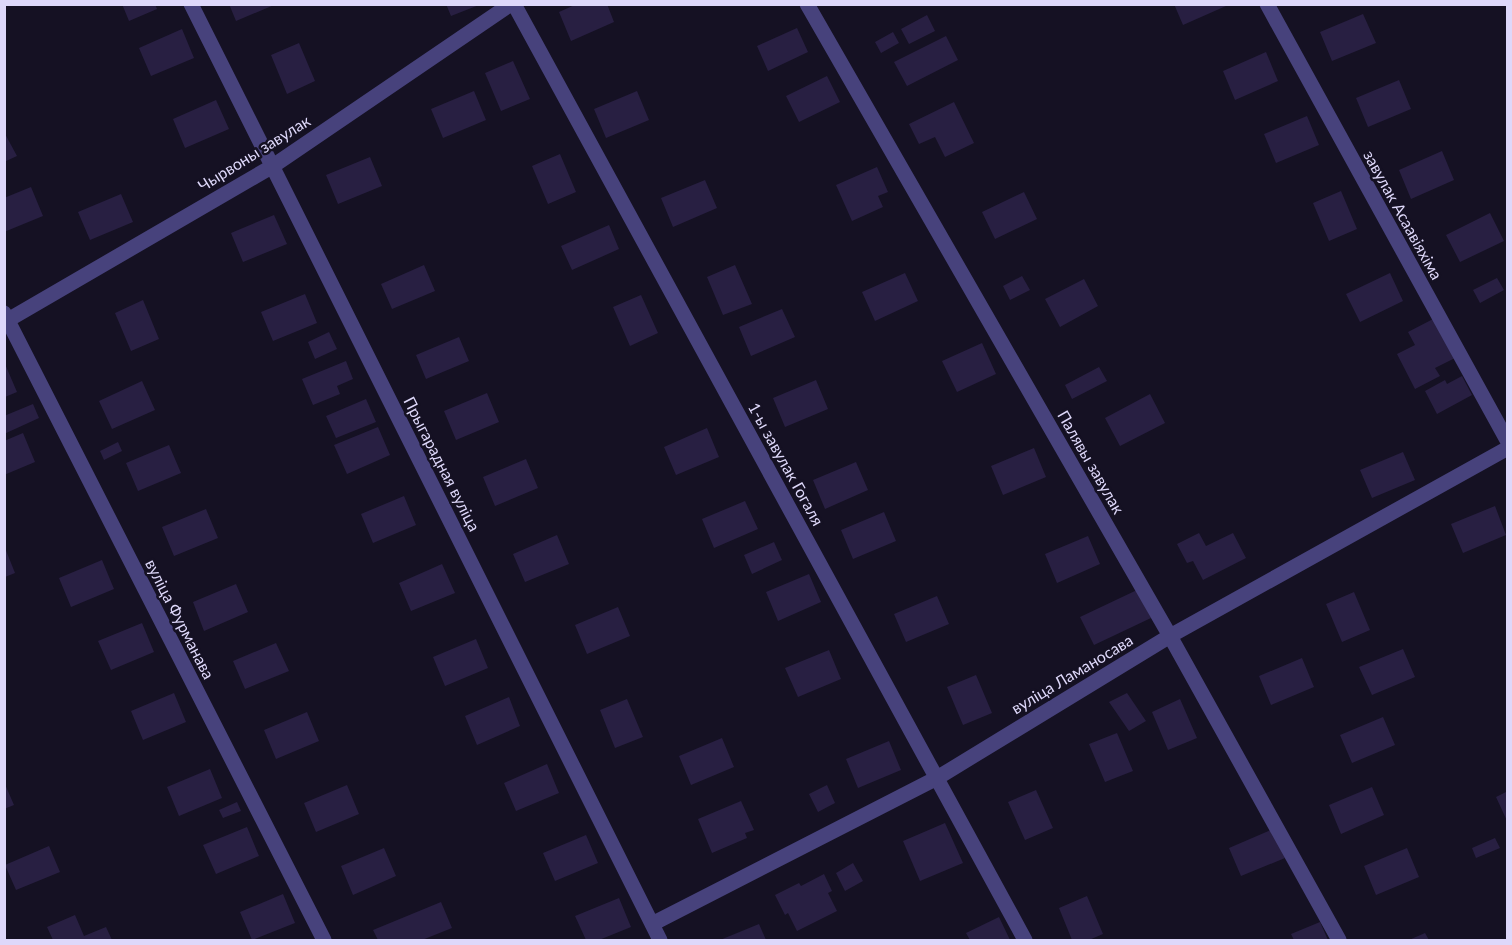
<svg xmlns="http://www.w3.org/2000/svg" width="1512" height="945" viewBox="0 0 1512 945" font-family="Lato,sans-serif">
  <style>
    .building { fill: #281f42 }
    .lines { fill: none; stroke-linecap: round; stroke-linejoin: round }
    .street { stroke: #47427c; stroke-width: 15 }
    .labels { text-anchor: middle; stroke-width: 5; stroke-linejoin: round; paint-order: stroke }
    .street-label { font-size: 16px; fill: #ded8fa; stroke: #151123 }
  </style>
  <rect width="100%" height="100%" fill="#151123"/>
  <!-- building -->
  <path class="building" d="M122 4H155L157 9 129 21Z
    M229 4H274V5L236 21Z
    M446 4H479V5L451 16Z
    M577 4H607L614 22 571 41 559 12Z
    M1174 4H1225L1226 6 1183 25Z
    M1363 14 1376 43 1332 61 1320 32Z
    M927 15 935 31 909 44 901 29Z
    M797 28 808 52 768 71 757 46Z
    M182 29 194 58 151 76 139 48Z
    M893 32 899 43 881 53 875 42Z
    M946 36 958 60 907 86 894 62Z
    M299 43 315 81 287 94 271 55Z
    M1266 52 1278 81 1235 100 1223 71Z
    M513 61 530 99 501 111 485 73Z
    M827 76 840 102 799 122 786 96Z
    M1399 80 1411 109 1368 127 1356 98Z
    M474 91 486 120 443 138 431 109Z
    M637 91 649 120 606 138 594 109Z
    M216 100 229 129 185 148 173 119Z
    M954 102 974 143 945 157 935 137 919 144 909 124Z
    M1307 116 1319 145 1276 163 1264 134Z
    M4 132 17 156 4 162Z
    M1442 151 1454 180 1411 199 1399 170Z
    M560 154 576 192 548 204 532 166Z
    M370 157 382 186 338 204 326 175Z
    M877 167 888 192 878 196 883 207 852 221 836 185Z
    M705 180 717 208 673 227 661 198Z
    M31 187 43 216 4 232V198Z
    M1341 191 1357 229 1329 241 1313 203Z
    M1024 192 1037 219 995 239 982 212Z
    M121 194 133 222 90 240 78 212Z
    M1490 213 1504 241 1460 262 1446 235Z
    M274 215 287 244 243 262 231 233Z
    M609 225 619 249 572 270 561 246Z
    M424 265 435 291 392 309 381 284Z
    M735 265 752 304 723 315 707 277Z
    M905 273 918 301 875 321 862 292Z
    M1390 273 1403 301 1360 322 1346 294Z
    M1022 276 1030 290 1010 300 1003 286Z
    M1497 278 1504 290 1480 303 1473 290Z
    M1084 279 1098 306 1060 327 1045 299Z
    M305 294 317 323 273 341 261 312Z
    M641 295 658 333 630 346 613 307Z
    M143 300 159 339 131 351 115 313Z
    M782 309 795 337 751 356 739 327Z
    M1435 318 1455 358 1435 368 1440 376 1415 389 1397 354 1415 345 1408 332Z
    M329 332 337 349 315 359 308 342Z
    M459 337 469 361 426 379 416 355Z
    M982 343 996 374 957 392 942 361Z
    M346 361 353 379 337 386 340 394 313 405 302 379Z
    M5 364 17 392 5 397Z
    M1099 367 1107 381 1072 399 1065 385Z
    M1462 376 1472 395 1437 414 1425 391 1445 380 1447 384Z
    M816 380 828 409 785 427 773 398Z
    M142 381 155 410 112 429 99 401Z
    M487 393 499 422 456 440 444 411Z
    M1150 394 1165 423 1120 446 1105 418Z
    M366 399 376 422 336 438 326 416Z
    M33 404 39 418 4 434V416Z
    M378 427 390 455 347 474 334 445Z
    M707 428 719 457 676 475 664 447Z
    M23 433 35 462 4 475V441Z
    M118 442 122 451 104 460 100 451Z
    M169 445 181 473 138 491 126 463Z
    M1034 448 1046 477 1003 495 991 466Z
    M1403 452 1415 480 1372 498 1360 470Z
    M526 459 538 488 495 506 483 477Z
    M856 462 868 490 825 509 813 480Z
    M404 496 416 525 373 543 361 514Z
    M745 501 758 529 714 548 702 519Z
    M1495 506 1506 535 1463 553 1451 524Z
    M206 509 218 538 174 556 162 527Z
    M884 512 896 541 853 559 841 530Z
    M1199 533 1206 546 1233 533 1246 558 1203 580 1193 561 1187 563 1177 544Z
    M557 535 569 564 525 582 513 554Z
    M1088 536 1100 564 1057 583 1045 554Z
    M774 542 782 560 752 574 744 555Z
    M5 548 15 573 5 577Z
    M102 560 114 589 71 607 59 578Z
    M442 564 455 593 411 611 399 583Z
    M809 574 821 602 778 621 766 592Z
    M236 584 248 612 204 631 193 602Z
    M1137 590 1151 618 1094 645 1080 617Z
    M1354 592 1370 630 1342 642 1326 604Z
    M937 596 949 624 906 642 894 614Z
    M618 607 630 636 587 654 575 625Z
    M142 623 154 652 111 670 98 641Z
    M476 639 488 668 445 686 433 657Z
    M276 643 289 671 245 689 233 661Z
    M1403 649 1415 677 1372 695 1359 667Z
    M829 650 841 679 798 697 785 668Z
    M1302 658 1314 687 1271 705 1259 676Z
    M976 675 992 713 963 725 947 687Z
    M174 693 186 722 143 740 131 711Z
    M1127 693 1146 721 1129 731 1109 702Z
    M509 697 520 726 477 745 465 716Z
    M627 699 643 737 615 748 600 710Z
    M1180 699 1197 738 1168 750 1152 712Z
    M307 712 319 741 276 759 264 730Z
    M1383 717 1395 745 1352 763 1340 735Z
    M1117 733 1133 771 1105 782 1089 744Z
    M722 738 734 767 691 785 679 756Z
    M889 741 901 770 858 788 846 759Z
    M547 764 559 793 516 811 504 783Z
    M210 769 222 798 179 816 167 787Z
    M4 782 14 805 4 809Z
    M347 785 359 814 316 832 304 803Z
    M827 785 835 803 818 812 809 794Z
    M1372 787 1384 815 1341 834 1329 805Z
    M1036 790 1053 828 1025 840 1008 802Z
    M1508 791V823L1496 797Z
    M741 801 754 830 745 833 747 838 712 853 698 819Z
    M237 802 241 811 223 818 219 810Z
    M945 823 963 863 920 881 903 841Z
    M247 827 259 856 216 874 203 845Z
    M1273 829 1285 858 1241 876 1229 848Z
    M586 835 598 863 555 881 543 853Z
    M1495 838 1500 848 1476 858 1472 848Z
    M49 846 60 872 16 890 5 865Z
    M384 848 396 876 353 895 341 866Z
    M1407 848 1419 877 1376 895 1364 866Z
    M853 863 863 881 845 891 836 873Z
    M824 874 832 891 828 893 837 911 797 931 788 913 785 915 775 895 799 883 801 886Z
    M283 894 295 923 252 940 240 912Z
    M1087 896 1103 934 1089 940H1072L1059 908Z
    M619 898 631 927 599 940H586L575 916Z
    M441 902 452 928 422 940H378L373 930Z
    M75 915 84 936 106 927 112 940H53L47 927Z
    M999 917 1010 940H970L966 933Z
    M1320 922 1328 940H1294L1291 934Z
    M759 924 766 940H720Z
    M1425 933 1429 940H1409Z"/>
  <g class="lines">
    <!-- street -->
    <path class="street" d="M191 4 660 940
      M514 4 1025 940
      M807 4 1170 636 1339 940
      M1267 4 1508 442
      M4 313 324 940
      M8 320 273 166 511 4
      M652 924 937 778 1170 636 1508 448"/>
  </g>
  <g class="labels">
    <!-- street labels -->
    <g class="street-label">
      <text transform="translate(254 153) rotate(-32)" y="6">Чырвоны завулак</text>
      <text transform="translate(1403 215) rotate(61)" y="6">завулак Асаавіяхіма</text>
      <text transform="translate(1091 462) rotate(60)" y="6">Палявы завулак</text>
      <text transform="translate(442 464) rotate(63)" y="6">Прыгарадная вуліца</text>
      <text transform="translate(786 464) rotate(61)" y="6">1-ы завулак Гогаля</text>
      <text transform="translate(180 619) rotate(63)" y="6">вуліца Фурманава</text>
      <text transform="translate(1072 674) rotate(-31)" y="6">вуліца Ламаносава</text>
    </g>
  </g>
  <!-- border -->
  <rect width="1512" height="945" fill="none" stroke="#ded8fa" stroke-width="12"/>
</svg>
